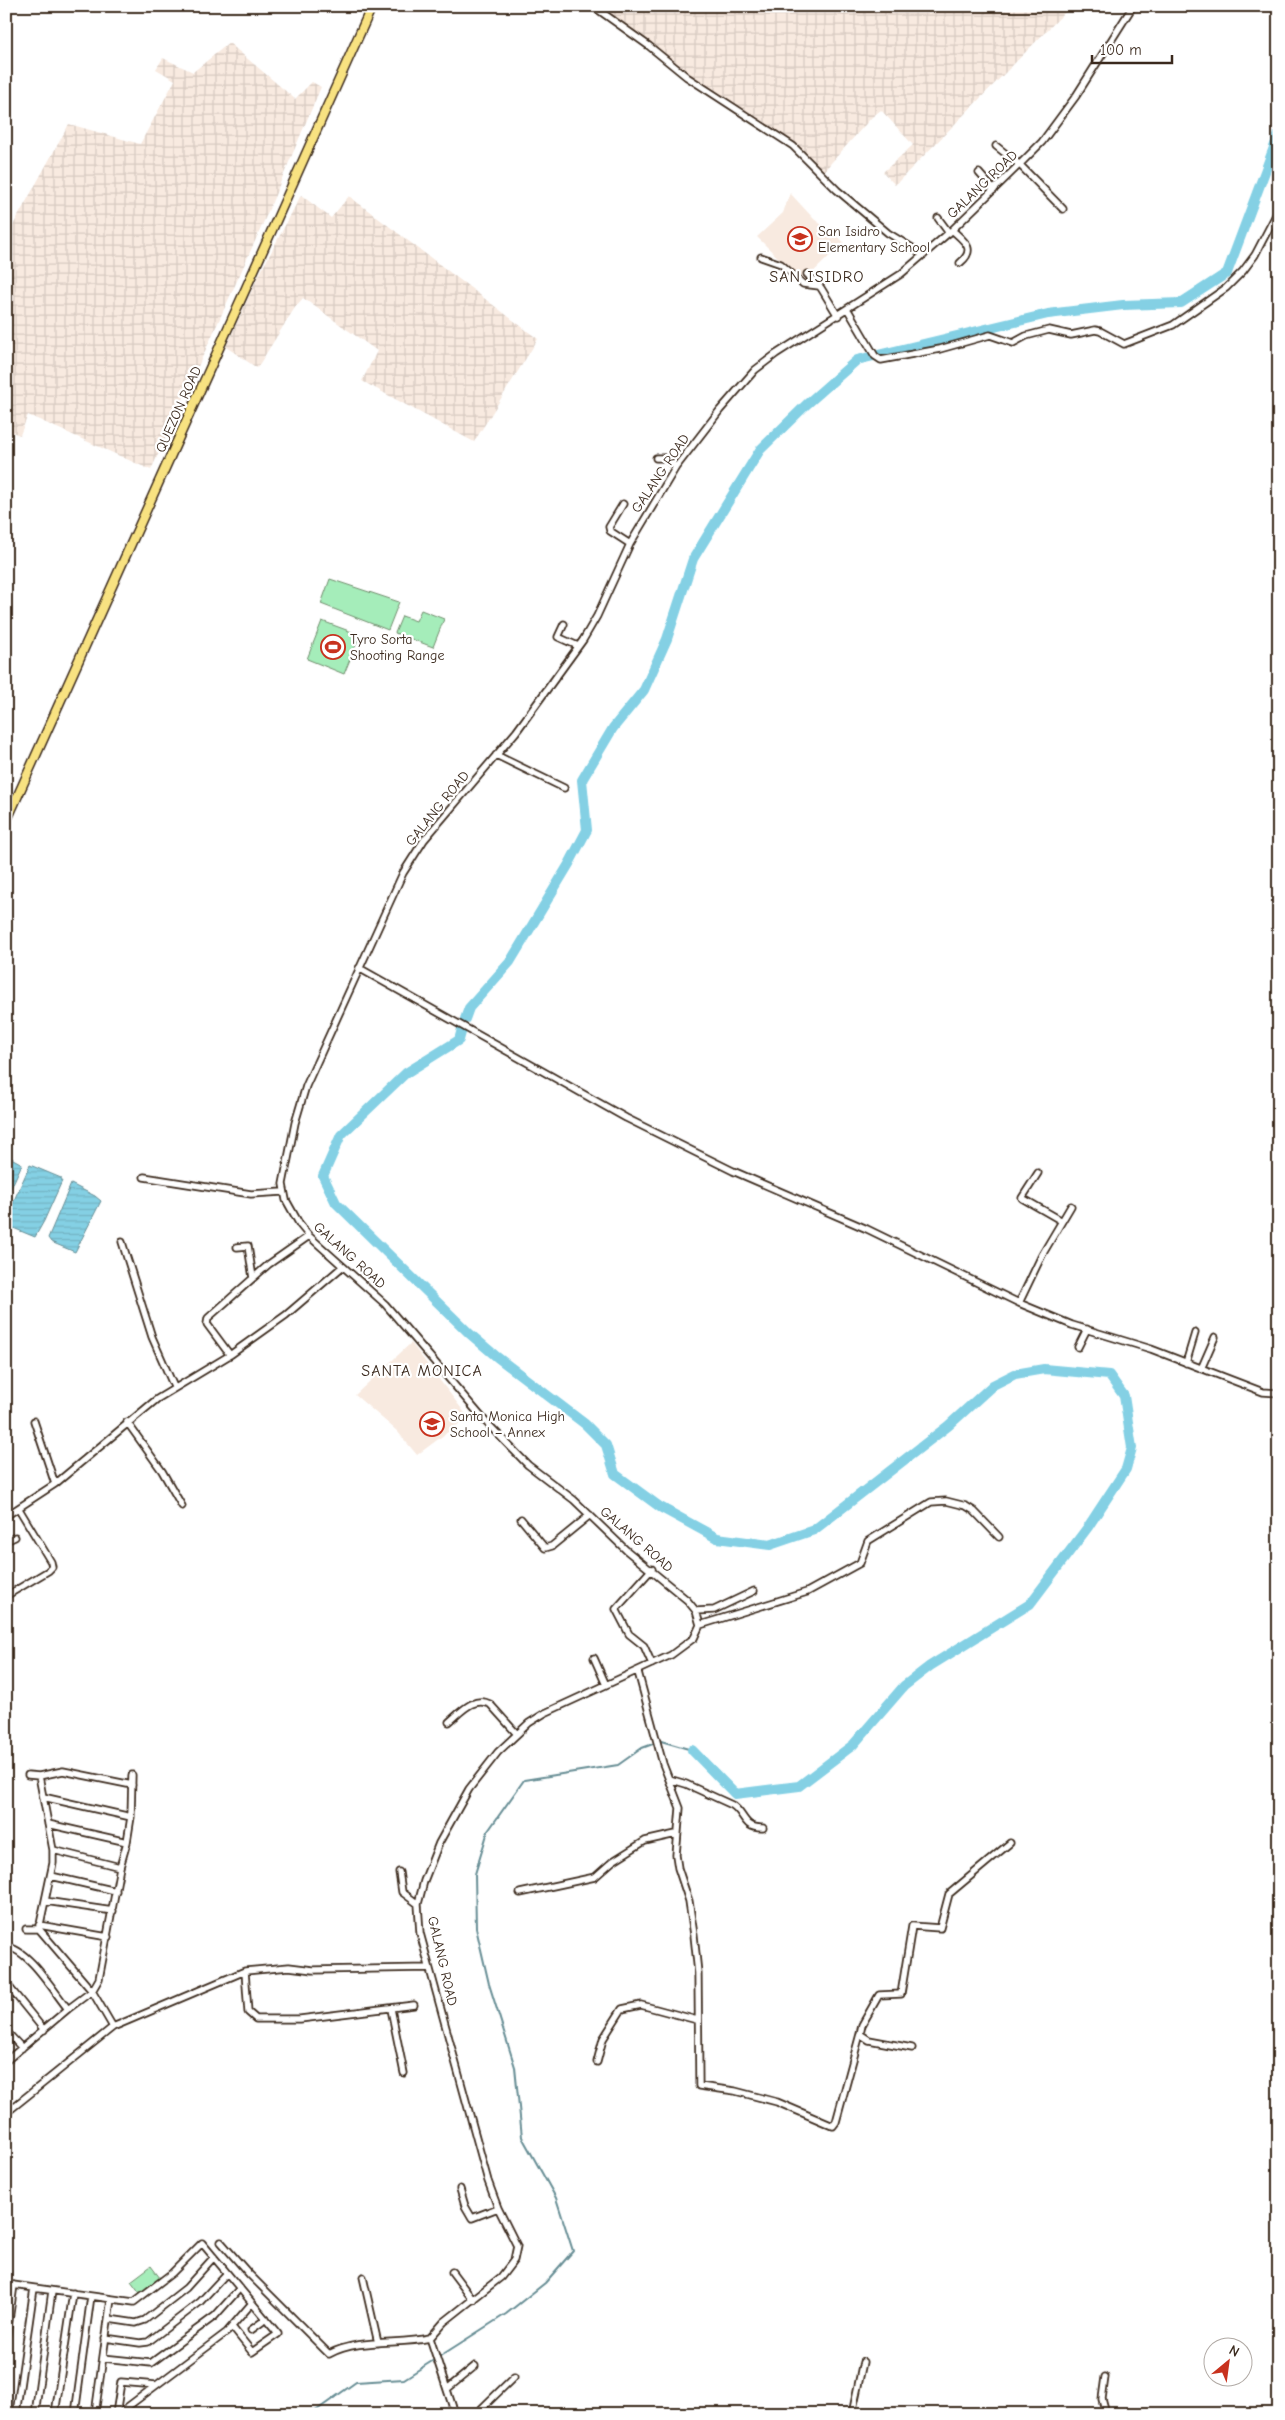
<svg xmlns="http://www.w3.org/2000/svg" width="1285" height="2420" viewBox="0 0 1285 2420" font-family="'Comic Neue',sans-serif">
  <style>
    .built { fill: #f8eae0 }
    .industrial { fill: url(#industrial-grid) }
    .green { fill: #a5edba; stroke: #708c6c }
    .water { fill: url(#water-rules); stroke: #678e95 }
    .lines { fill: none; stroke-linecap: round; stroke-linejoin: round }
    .stream { stroke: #678e95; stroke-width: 2 }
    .river { stroke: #84d0e4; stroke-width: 10 }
    .minor-casing { stroke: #3b2a1e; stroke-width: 9 }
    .major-casing { stroke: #3b2a1e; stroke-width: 11 }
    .minor { stroke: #fff; stroke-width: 5.5 }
    .major { stroke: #f8e281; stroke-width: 8 }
    .labels { text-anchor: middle; stroke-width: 4.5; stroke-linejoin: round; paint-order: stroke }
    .street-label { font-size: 14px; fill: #3b2a1e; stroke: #fff }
    .poi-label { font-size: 14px; fill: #3b2a1e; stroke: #fff; text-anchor: start }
    .quarter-label { font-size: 16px; letter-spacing: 1px; fill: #3b2a1e; stroke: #fff }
  </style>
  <defs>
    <pattern id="industrial-grid" width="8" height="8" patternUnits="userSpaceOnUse" patternTransform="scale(1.25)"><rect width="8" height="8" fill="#f8eae0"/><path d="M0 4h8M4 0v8" fill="none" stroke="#d6c9c0"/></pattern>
    <pattern id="water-rules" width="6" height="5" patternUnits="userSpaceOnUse" patternTransform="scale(1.25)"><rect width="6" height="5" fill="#84d0e4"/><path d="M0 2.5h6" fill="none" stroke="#73b3c3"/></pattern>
  </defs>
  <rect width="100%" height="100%" fill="#fff"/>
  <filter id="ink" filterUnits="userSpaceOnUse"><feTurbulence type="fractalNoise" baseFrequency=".02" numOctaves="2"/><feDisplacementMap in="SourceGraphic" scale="10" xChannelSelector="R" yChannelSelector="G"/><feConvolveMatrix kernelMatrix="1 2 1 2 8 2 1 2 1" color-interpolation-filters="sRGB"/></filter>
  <g filter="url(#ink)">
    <!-- built -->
    <path class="built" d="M790 193 814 219 844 242 803 282 757 237 783 213Z
      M411 1343 468 1417 417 1455 397 1431 355 1395Z"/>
    <!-- industrial -->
    <path class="industrial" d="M601 6H1071L895 185 883 172 913 145 881 110 872 117 823 172 795 143 695 79Z
      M229 43 295 99 312 82 321 87 261 228 151 470 28 415 20 435 6 430V238L69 124 140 144 175 80 156 69 163 58 193 72Z
      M301 195 331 218 349 196 538 339 474 442 362 381 377 351 303 298 296 306 257 368 226 347 257 279Z"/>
    <!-- green -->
    <path class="green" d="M330 579 399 602 388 630 321 604Z
      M421 610 444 619 433 647 395 633 402 616 416 621Z
      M322 621 360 635 344 674 307 659Z
      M151 2266 160 2278 140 2293 131 2281Z"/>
    <!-- water -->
    <path class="water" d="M6 1155 22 1164 6 1199Z
      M30 1165 61 1178 62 1181 44 1221 35 1237 6 1225V1218Z
      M71 1184 95 1196 101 1201 75 1252 51 1242 48 1238Z"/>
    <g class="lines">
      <!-- stream -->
      <path class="stream" d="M304 2414 317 2410 356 2382 404 2379 506 2314 545 2283 573 2251 556 2198 522 2137 515 2067 489 1984 476 1928 475 1874 488 1831 524 1780 618 1765 642 1748 661 1741 692 1750"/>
      <!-- river -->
      <path class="river" d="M465 1019 469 1008 510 962 569 864 587 830 582 780 613 728 644 690 667 639 693 559 760 450 807 404 857 360 1048 314 1123 305 1181 303 1227 273 1279 134
        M462 1029 459 1040 406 1073 341 1135 323 1176 336 1203 470 1334 497 1357 585 1424 606 1445 615 1474 660 1507 717 1538 770 1545 814 1530 948 1426 993 1385 1015 1374 1044 1369 1109 1375 1124 1396 1132 1448 1126 1469 1088 1527 1030 1604 930 1666 904 1686 853 1745 799 1786 735 1794 692 1750"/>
      <defs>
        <path id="minor" d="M593 6 649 46 687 77 793 146 837 190 888 233 924 255
          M996 146 1020 165 1063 209
          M979 173 994 190
          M938 218 949 233
          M952 230C964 241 977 249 960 263
          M761 257 781 264 803 284 819 286
          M807 274 821 288 838 316
          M848 310 875 356 881 360 940 349 990 335 1013 343 1026 336 1049 330 1071 335 1095 330 1100 331 1124 344 1173 325 1226 288 1243 271 1255 255 1279 209
          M656 458H665L676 467
          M623 504 609 527 610 531 630 544
          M564 624 558 637 578 646
          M496 755 564 788
          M359 968 626 1118 733 1171 867 1229 1019 1303 1072 1325 1151 1349 1263 1392 1279 1393
          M1038 1173 1022 1198 1062 1221
          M144 1177 251 1194 283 1192
          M122 1242 152 1337 174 1387
          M237 1247 248 1246 253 1278
          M1019 1303 1042 1255 1071 1206
          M1078 1347 1087 1329
          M230 1355 207 1324 208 1318 269 1264 309 1236
          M1186 1363 1195 1333
          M1201 1369 1215 1337
          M34 1421 55 1484
          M127 1422 162 1471 182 1506
          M6 1516 55 1484 157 1399 230 1355 286 1315 342 1267
          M521 1519 545 1548 552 1546 590 1515
          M6 1541 15 1537
          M652 1569 616 1609 629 1634 644 1646 652 1664
          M6 1596 48 1571 52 1567 51 1562 19 1509
          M696 1611 714 1610 754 1591
          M700 1625 807 1592 860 1563 868 1541 931 1502 946 1501 966 1506 974 1511 999 1537
          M594 1658 606 1685
          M638 1672 663 1764 680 1808 676 1855 678 1868 689 1901 694 1935 698 1973 699 2086 735 2091 777 2102 833 2126 836 2122 860 2034 869 2040 912 2048
          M449 1722C461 1712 473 1696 490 1704L517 1734
          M28 1775 39 1776 63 1771 132 1785
          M39 1776 53 1850V1863L39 1929 92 1991 113 2027
          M669 1779 686 1784 732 1805C745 1813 743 1829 763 1828
          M43 1797 131 1817
          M48 1824 127 1842
          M53 1850 120 1867
          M399 1872 402 1892 418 1904
          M51 1876 116 1891
          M520 1893 595 1877 613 1861 645 1841 676 1834
          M45 1901 113 1911
          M39 1925 108 1937
          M26 1929H39
          M6 1947C28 1948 54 1992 68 2009L6 2061
          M245 1971 248 2012 256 2019H300L414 2005
          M6 1983 44 2030
          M68 2009 92 1991 99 1979 120 1867 127 1842 131 1817 132 1775
          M391 2009 404 2073
          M6 2031 22 2048
          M860 2034 862 2025 879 1995 901 1994 912 1926 940 1928 949 1894 1010 1843
          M597 2062 603 2039 622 2009 641 2005 697 2020
          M6 2113 113 2027 245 1971 289 1967 313 1970 429 1968
          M460 2189 465 2206 472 2218 498 2208
          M221 2242 249 2274 329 2354C359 2338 398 2345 430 2338
          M452 2272 473 2300
          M363 2277 378 2343
          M6 2284 134 2302 172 2273 202 2243 278 2334 252 2352 232 2327
          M109 2319 136 2323 145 2320 186 2288 214 2257
          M251 2330 266 2319
          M105 2338 140 2343 148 2342 200 2302 227 2273
          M6 2341 14 2285
          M103 2358 151 2363 215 2316 240 2288
          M1105 2377 1102 2399 1106 2414
          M447 2389 475 2366
          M16 2414 34 2288
          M35 2414 52 2291
          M55 2414 73 2293
          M75 2414 91 2296
          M95 2414 111 2299
          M116 2414 121 2382 156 2385
          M118 2414 227 2332 252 2303
          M455 2414 430 2338 444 2322 501 2277 514 2260 517 2246 498 2208 488 2181 420 1933 418 1904 424 1881 439 1843 469 1789 498 1752 529 1723 545 1713 671 1655 694 1638 700 1625 696 1611 687 1600 626 1550 574 1500 528 1465 485 1421 385 1304 309 1236 300 1225 286 1200 283 1184 295 1123 306 1086 403 873 424 840 516 732 583 640 597 616 630 544 676 467 720 410 755 370 776 354 901 274 952 230 1018 166 1042 142 1076 96 1133 6
          M476 2414 514 2377
          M852 2414 863 2362"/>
        <path id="major" d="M6 822C130 551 250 278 372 6"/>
      </defs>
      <!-- minor casing -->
      <use href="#minor" class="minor-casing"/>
      <!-- major casing -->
      <use href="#major" class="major-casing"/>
      <!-- minor -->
      <use href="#minor" class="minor"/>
      <!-- major -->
      <use href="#major" class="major"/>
    </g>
  </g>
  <!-- icons -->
  <defs>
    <symbol id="school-ring" viewBox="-11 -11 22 22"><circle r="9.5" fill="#fff" stroke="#c8321e" stroke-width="1.5"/><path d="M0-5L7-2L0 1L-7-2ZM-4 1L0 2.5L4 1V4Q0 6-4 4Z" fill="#c8321e"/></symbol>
    <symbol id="stadium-ring" viewBox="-11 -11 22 22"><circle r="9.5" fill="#fff" stroke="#c8321e" stroke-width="1.5"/><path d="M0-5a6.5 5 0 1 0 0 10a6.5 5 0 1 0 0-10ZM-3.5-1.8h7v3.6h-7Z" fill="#c8321e"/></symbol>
  </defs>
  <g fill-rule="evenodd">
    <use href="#school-ring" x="786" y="225" width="28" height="28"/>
    <use href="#stadium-ring" x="319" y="633" width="28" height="28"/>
    <use href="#school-ring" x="418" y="1410" width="28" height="28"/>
  </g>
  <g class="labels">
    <!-- street labels -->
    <g class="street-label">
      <text transform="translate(982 184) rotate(-44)" y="5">GALANG ROAD</text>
      <text transform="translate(178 409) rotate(-66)" y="5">QUEZON ROAD</text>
      <text transform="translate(660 473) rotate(-56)" y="5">GALANG ROAD</text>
      <text transform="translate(437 808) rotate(-51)" y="5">GALANG ROAD</text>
      <text transform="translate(350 1255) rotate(42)" y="5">GALANG ROAD</text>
      <text transform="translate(637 1539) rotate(41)" y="5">GALANG ROAD</text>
      <text transform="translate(443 1961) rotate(77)" y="5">GALANG ROAD</text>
    </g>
    <!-- poi labels -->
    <g class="poi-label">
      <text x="818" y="236">San Isidro<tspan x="818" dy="16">Elementary School</tspan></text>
      <text x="350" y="644">Tyro Sorta<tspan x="350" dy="16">Shooting Range</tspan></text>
      <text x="450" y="1421">Santa Monica High<tspan x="450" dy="16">School – Annex</tspan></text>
    </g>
    <!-- quarter labels -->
    <g class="quarter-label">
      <text x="817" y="282">SAN ISIDRO</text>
      <text x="422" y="1376">SANTA MONICA</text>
    </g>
  </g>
  <!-- margin -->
  <rect width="1285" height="2420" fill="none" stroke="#fff" stroke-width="25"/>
  <rect x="12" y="12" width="1260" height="2395" fill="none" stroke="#3b2a1e" stroke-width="2" filter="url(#ink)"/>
  <!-- north arrow -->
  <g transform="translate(1228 2362) rotate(29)"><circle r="24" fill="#ffffff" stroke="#b1aaa5"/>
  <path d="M0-4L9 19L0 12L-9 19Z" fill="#c8321e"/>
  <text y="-8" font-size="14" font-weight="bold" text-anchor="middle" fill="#3b2a1e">N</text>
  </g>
  <!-- scale -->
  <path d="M1092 55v8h80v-8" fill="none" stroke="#3b2a1e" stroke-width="2.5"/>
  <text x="1100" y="55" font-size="15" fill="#3b2a1e" stroke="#ffffff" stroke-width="4" paint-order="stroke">100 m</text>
</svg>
